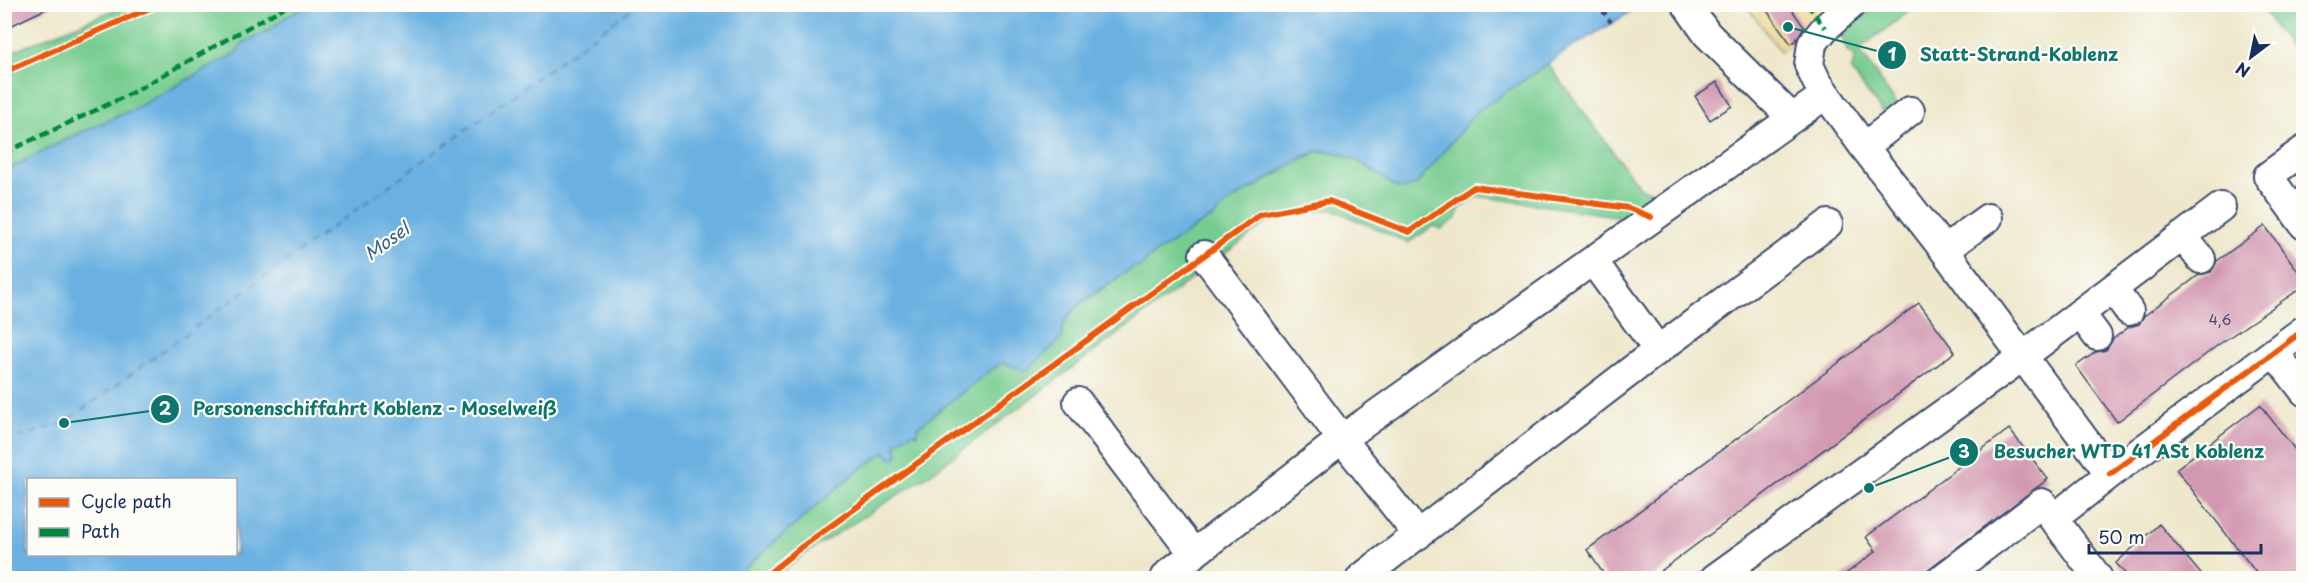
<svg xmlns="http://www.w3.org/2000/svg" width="2308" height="583" viewBox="0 0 2308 583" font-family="'Playpen Sans',sans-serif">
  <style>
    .green { fill: #76cc8f; stroke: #487e76; stroke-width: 1.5 }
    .sand { fill: #eeda9e; stroke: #84847e; stroke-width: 1.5 }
    .water { fill: #6bb1e1; stroke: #4370a0; stroke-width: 1.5; fill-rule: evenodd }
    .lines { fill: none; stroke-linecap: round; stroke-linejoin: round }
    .ferry { stroke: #375c8c; stroke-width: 1.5; stroke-dasharray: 8 6; stroke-linecap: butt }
    .building { fill: #d298b1 }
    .minor-casing { stroke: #3b4b6e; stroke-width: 32 }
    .path { stroke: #3b4b6e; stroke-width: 4; stroke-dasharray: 4.5 4.5; stroke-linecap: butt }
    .minor { stroke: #fff; stroke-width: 28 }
    .quiet { stroke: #00873e; stroke-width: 4.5; stroke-dasharray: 9 4.5; stroke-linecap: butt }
    .cycleway-casing { stroke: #fdfcf7; stroke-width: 10 }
    .cycleway { stroke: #e8590c; stroke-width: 6 }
    .labels { text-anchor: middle; stroke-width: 4.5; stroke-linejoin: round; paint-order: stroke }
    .number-label { font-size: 14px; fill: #494973 }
    .water-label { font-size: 18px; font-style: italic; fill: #375c8c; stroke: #fdfcf7 }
    .leader { fill: none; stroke: #0f766e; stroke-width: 2 }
    .callout-dot { fill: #0f766e; stroke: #fdfcf7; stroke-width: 2 }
    .mark-label { font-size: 18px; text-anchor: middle; font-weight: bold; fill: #fff }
    .callout-label { font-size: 18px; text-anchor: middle; font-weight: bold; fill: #0f766e; stroke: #fdfcf7; stroke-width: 4.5; stroke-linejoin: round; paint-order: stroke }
  </style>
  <rect width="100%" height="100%" fill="#fdfcf7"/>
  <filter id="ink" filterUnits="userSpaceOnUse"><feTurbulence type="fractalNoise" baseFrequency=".0167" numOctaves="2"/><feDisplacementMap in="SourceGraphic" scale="12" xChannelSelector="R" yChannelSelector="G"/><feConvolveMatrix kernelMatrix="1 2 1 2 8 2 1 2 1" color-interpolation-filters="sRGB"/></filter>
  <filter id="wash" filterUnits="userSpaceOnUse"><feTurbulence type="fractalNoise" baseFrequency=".008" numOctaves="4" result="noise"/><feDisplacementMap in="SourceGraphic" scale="24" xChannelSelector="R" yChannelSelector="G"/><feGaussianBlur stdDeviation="1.35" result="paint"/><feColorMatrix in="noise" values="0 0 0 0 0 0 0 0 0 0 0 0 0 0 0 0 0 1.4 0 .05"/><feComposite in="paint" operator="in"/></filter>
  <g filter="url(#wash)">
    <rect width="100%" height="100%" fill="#eee7cb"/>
    <!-- green -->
    <path class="green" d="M126 5H309L286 17 269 30 243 43 235 54 136 108 65 140 5 171 4 55Z
      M1864 5H1918L1859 49 1897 105 1887 118 1851 71 1855 57 1847 51 1843 35 1832 39Z
      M2260 5H2303V67Z
      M1548 64 1640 188 1665 194 1629 218 1478 196 1459 209 1457 218 1441 229 1433 226 1408 243 1332 209 1273 218 926 477 803 555 775 578H733L856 472 885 452 892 459 896 443 995 367 1003 363 1027 371 1062 338 1064 322 1076 307 1135 266 1142 267 1147 259 1205 221 1214 218 1217 211 1234 199 1316 152H1333L1356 159 1387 181 1416 185 1476 112Z"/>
    <!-- sand -->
    <path class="sand" d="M1746 5H1841L1781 52Z"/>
    <!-- water -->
    <path class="water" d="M309 4H1642V5L1574 46 1476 112 1416 185 1399 189C1377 175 1342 142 1313 153 1295 159 1278 173 1261 183 1244 193 1225 202 1214 217L1205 221 1147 259 1142 267 1135 266 1088 297 1072 311 1064 322 1062 338 1027 371 1003 363 995 367 918 427 917 434 913 432 896 443 898 455 893 460 885 452 856 472 733 578H5V171L65 140 136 108 235 54 243 43 269 30 286 17ZM28 480H236V554H28Z"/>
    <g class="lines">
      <!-- ferry -->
      <path class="ferry" d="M4 442 64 423 638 4"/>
    </g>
    <g id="blocks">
      <!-- building -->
      <path class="building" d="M4 4H56L4 29Z
        M1762 4H1788L1804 27 1796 40 1791 44Z
        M1717 82 1732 106 1710 120 1695 96Z
        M2265 226 2304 279V286L2218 345 2117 422 2076 366 2096 352 2106 350 2113 339 2129 327 2139 324 2144 316 2199 275 2211 272 2217 261Z
        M1919 303 1955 352 1650 579H1607L1587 550Z
        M2260 405 2304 461V579H2261L2176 469Z
        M2009 429 2048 479 1915 579H1839L1876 551 1866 537Z
        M2159 524 2205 579H2130L2116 563Z"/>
    </g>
  </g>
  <g filter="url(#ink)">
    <use href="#blocks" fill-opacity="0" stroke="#3b4b6e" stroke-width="1.5"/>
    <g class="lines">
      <defs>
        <path id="minor" d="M1686 4 1707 34 1792 118
          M1852 4 1825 28 1812 44 1809 65 1817 82 1864 147 1944 250 2110 474
          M1864 147 1910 111
          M2304 150 2268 176 2304 225
          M2182 236 2201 259
          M1944 250 1988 218
          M1593 261 1658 350
          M2113 289 2129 311
          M2080 313 2097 336
          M2274 352 2304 391
          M1078 402 1194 554
          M2053 519 2110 474 2304 330
          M1418 535 1342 439 1825 95
          M1165 578 1169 573 1342 439 1204 255
          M1361 578 1658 350 1828 224
          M1715 578 2022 357 2221 207
          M1943 578 2042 503 2098 578"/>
      </defs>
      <!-- minor casing -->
      <use href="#minor" class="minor-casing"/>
      <!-- path -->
      <path class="path" d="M1598 4 1612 24"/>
      <!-- minor -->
      <use href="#minor" class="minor"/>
      <!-- quiet -->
      <path class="quiet" d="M1807 4 1825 28
        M4 153 124 97 290 4"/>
      <defs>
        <path id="cycleway" d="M4 72 159 4
          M2110 474 2304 330
          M763 578 799 549 1261 214 1329 201 1409 232 1474 187 1628 208 1651 217"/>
      </defs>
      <!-- cycleway casing -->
      <use href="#cycleway" class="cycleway-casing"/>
      <!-- cycleway -->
      <use href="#cycleway" class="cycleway"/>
    </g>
  </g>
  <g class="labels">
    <!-- number labels -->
    <g class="number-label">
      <text x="2220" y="325">4,6</text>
    </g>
    <!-- water labels -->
    <g class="water-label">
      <text transform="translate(387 242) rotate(-36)" y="6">Mosel</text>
    </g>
  </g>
  <!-- callouts -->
  <path class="leader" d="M1788 27L1892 55M64 423L165 409M1869 488L1964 452"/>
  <g class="callout-dot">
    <circle cx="1788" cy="27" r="6"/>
    <circle cx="64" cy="423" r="6"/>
    <circle cx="1869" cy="488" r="6"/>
    <circle cx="1892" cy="55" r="15"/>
    <circle cx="165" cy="409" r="15"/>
    <circle cx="1964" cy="452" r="15"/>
  </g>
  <g class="mark-label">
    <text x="1892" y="61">1</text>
    <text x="165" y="415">2</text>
    <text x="1964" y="458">3</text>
  </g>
  <g class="callout-label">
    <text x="2019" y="61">Statt-Strand-Koblenz</text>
    <text x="375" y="415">Personenschiffahrt Koblenz - Moselweiß</text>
    <text x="2129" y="458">Besucher WTD 41 ASt Koblenz</text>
  </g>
  <!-- margin -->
  <rect width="2308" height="583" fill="none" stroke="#fdfcf7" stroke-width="24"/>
  <!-- legend -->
  <rect x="27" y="478" width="210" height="78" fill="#fdfcf7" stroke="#a3aaba" stroke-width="1.5"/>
  <rect x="39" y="498" width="30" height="9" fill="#e8590c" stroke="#a3aaba" stroke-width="1.5"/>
  <text x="81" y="508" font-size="18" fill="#1b2f5e">Cycle path</text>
  <rect x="39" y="528" width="30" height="9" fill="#00873e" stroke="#a3aaba" stroke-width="1.5"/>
  <text x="81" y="538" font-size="18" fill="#1b2f5e">Path</text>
  <!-- north arrow -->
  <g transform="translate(2251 57) rotate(212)" stroke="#fdfcf7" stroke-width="4.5" paint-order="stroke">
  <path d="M0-4.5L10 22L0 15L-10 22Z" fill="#1b2f5e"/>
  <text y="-9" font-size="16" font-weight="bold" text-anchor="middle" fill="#1b2f5e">N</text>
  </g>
  <!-- scale -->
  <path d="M2089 544v9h172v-9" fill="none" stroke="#1b2f5e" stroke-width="3"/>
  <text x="2098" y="544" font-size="18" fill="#1b2f5e" stroke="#fdfcf7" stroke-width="4.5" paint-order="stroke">50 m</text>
</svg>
